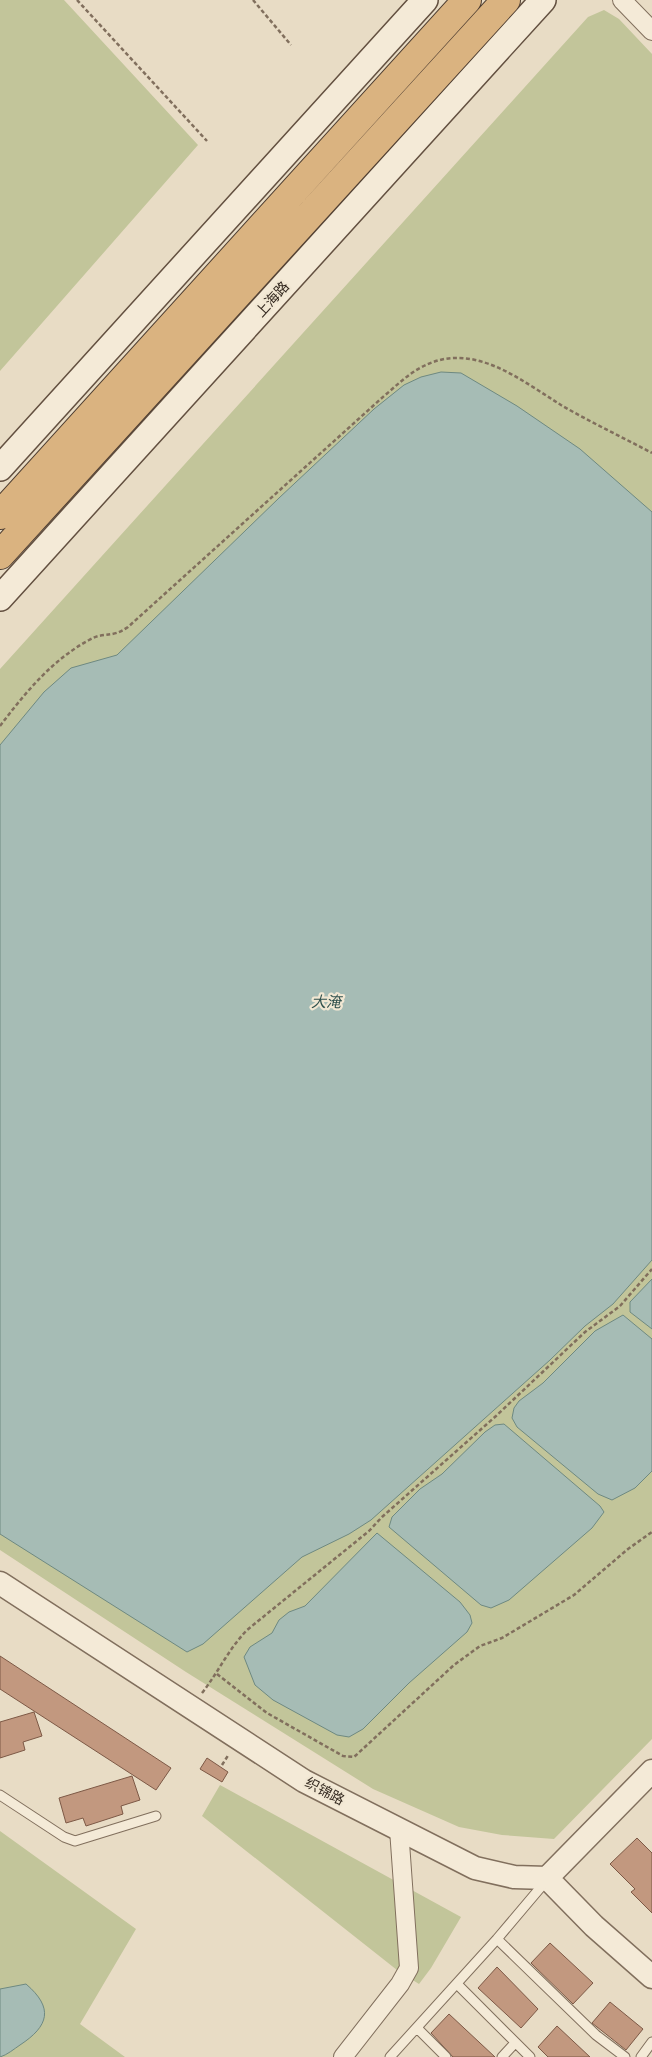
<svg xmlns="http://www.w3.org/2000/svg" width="652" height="2057" viewBox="0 0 652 2057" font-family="'Source Serif 4','Noto Sans SC',serif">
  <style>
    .green { fill: #c2c59a }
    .water { fill: #a6bcb5; stroke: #6e8981 }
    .building { fill: #c2987f; stroke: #7d5946 }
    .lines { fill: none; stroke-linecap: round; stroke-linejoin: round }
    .service-casing { stroke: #816f5d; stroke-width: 11 }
    .minor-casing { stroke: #816f5d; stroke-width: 20 }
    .tertiary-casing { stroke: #816f5d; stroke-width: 25 }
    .secondary-casing { stroke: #635040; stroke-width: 28 }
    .trunk-casing { stroke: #4f3e31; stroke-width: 30 }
    .path { stroke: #816f5d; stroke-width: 2.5; stroke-dasharray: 4 2.5; stroke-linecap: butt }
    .service { stroke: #f4ead7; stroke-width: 9 }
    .minor { stroke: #f4ead7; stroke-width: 18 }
    .tertiary { stroke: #f4ead7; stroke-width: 22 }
    .secondary { stroke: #f4ead7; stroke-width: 25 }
    .trunk { stroke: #dab380; stroke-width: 28 }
    .labels { text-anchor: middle; stroke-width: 4.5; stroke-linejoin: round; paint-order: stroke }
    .street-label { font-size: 14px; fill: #33281f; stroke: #f1e7d3 }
    .water-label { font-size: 15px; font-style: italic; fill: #30514d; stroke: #f1e7d3 }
  </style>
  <rect width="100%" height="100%" fill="#e8dcc5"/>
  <!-- green -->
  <path class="green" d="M0 0H64L198 145 0 371Z
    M604 10 619 19 652 54V1739L554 1839 502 1835 459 1827 373 1789 186 1672 0 1550V669L588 17Z
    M220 1785 461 1917 431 1968 419 1984 397 1970 202 1816Z
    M0 1831 136 1929 80 2024 125 2057H0Z"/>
  <!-- water -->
  <path class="water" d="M441 372 461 373 517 406 580 449 652 512V1260L613 1304 585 1326 550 1360 371 1520 349 1534 302 1557 203 1644 187 1652 0 1534V745L44 692 71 668 117 655 279 498 374 409 404 385 421 377Z
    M652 1279V1329L630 1312V1302Z
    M623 1315 652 1339V1471L635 1488 612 1500 598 1494 517 1427 512 1418 514 1408 519 1401 543 1383 595 1331Z
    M504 1424 600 1506 604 1512 592 1528 509 1600 491 1608 481 1605 389 1527 392 1517 420 1489 442 1474 485 1432 495 1425Z
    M377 1533 460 1602 470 1615 472 1623 467 1632 409 1683 363 1729 349 1737 337 1735 273 1700 255 1685 244 1657 250 1647 272 1633 279 1620 289 1612 305 1606Z
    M26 1984C54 2008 49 2026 20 2045 14 2049 7 2055 0 2057V1989Z"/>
  <!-- building -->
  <path class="building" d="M0 1656 171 1768 156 1790 0 1689Z
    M34 1712 42 1736 23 1742 25 1750 0 1758V1722Z
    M207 1758 228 1772 222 1782 200 1769Z
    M132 1776 140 1800 121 1806 123 1814 86 1826 83 1818 66 1823 59 1798Z
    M637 1838 652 1853V1913L631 1892 635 1889 610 1864Z
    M550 1943 593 1983 573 2004 531 1963Z
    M497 1967 538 2009 521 2028 478 1988Z
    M610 2002 643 2029 626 2050 592 2023Z
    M449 2014 495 2057H453L431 2033Z
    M557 2026 590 2057H548L538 2047Z"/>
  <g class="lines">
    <defs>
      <path id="service" d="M0 1795 64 1837 75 1841 156 1816
        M497 1939 596 2035 625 2057
        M457 1984 530 2057
        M417 2028 446 2057
        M390 2057 497 1939 546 1881
        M502 2057 515 2043
        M641 2057 652 2042"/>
      <path id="minor" d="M622 0 652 31
        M343 2057 400 1984 409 1968 399 1829"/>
      <path id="tertiary" d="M0 1583 304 1781 475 1868 514 1877 547 1878 594 1926 652 1977
        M547 1878 652 1771"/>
      <path id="secondary" d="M0 468 425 0
        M0 598 543 0"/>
      <path id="trunk" d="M0 515 467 0
        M0 555 506 0"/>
    </defs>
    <!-- service casing -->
    <use href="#service" class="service-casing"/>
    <!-- minor casing -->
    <use href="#minor" class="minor-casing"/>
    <!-- tertiary casing -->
    <use href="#tertiary" class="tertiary-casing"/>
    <!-- secondary casing -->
    <use href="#secondary" class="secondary-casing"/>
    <!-- trunk casing -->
    <use href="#trunk" class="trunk-casing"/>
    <!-- path -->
    <path class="path" d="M77 0 207 141
      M253 0 291 45
      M0 726C25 693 52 660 89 640 104 631 111 639 128 627L384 396C396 386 407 375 420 368 471 339 519 379 561 405 590 422 622 437 652 453
      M217 1674 267 1713 343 1756 354 1757 454 1665 480 1646 502 1638 574 1595 628 1549 652 1532
      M202 1693C219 1671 228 1650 247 1630L369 1531 382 1517 496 1416 585 1332 620 1306 652 1269
      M222 1765 229 1754"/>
    <!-- service -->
    <use href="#service" class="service"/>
    <!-- minor -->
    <use href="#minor" class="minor"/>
    <!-- tertiary -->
    <use href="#tertiary" class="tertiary"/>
    <!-- secondary -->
    <use href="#secondary" class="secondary"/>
    <!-- trunk -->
    <use href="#trunk" class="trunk"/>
  </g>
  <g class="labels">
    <!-- street labels -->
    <g class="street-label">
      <text transform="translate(272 299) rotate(-48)" y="5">上海路</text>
      <text transform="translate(325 1791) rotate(28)" y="5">织锦路</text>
    </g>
    <!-- water labels -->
    <g class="water-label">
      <text x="326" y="1007">大淹</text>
    </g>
  </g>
</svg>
